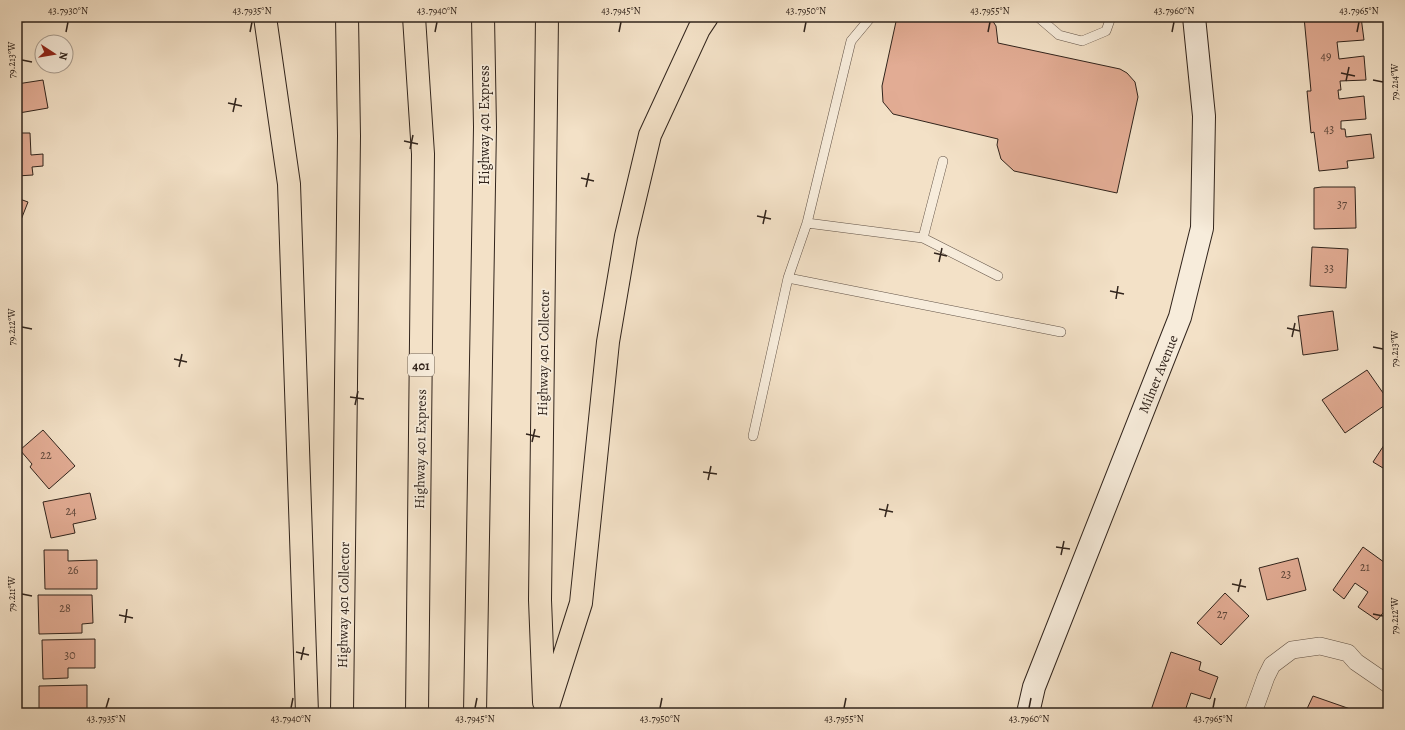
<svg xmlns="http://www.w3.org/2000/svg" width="1405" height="730" viewBox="0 0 1405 730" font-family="Alegreya,serif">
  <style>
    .building { fill: #e2ac94; stroke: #31241c }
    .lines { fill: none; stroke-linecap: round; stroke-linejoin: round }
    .lane-casing { stroke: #625347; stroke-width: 10 }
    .street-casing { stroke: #625347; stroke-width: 18 }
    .secondary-casing { stroke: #31241c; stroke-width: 24 }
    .highway-casing { stroke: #31241c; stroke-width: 24 }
    .lane { stroke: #f7ecdb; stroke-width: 9 }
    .street { stroke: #f7ecdb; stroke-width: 17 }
    .secondary { stroke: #f7ecdb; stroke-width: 22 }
    .highway { stroke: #f3e1c7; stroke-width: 22 }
    .ticks { fill: none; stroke: #31241c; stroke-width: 1.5 }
    .labels { text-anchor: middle; stroke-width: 3.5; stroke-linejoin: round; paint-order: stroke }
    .number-label { font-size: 12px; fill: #5d463a }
    .shield { fill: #f7ecdb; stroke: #6c6055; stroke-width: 1 }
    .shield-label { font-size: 13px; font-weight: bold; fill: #31241c }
    .street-label { font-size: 14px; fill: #31241c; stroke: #f7ecdb }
    .neatline { fill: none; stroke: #31241c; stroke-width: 1.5 }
    .ticks-label { font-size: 10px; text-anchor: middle; fill: #31241c }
  </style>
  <rect width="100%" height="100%" fill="#f3e1c7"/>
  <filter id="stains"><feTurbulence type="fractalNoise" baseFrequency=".005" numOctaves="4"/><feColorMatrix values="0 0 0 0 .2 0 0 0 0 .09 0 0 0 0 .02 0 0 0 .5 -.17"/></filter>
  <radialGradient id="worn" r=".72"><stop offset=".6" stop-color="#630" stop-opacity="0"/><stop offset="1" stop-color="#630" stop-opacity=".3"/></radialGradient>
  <!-- building -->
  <path class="building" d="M17 17H29V21L17 23Z
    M897 17H990L996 26 998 43 1120 69 1127 73 1135 82 1138 97 1117 193 1014 171 1001 159 997 145 998 139 893 114 883 102 882 86Z
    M1304 17H1335V20L1361 17 1364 40 1337 42 1339 59 1364 56 1366 80 1340 81 1341 90H1338L1339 99 1364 96 1366 119 1341 121V129H1345L1346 137 1371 134 1374 158 1347 161 1348 168 1319 171 1314 132 1311 133 1307 91H1311Z
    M43 80 48 108 19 113 20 124H17V84Z
    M17 133H30L31 155 43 154V166L32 167 33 175 17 176Z
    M1322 187H1355L1356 228 1314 229V188Z
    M17 198 28 202 17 230Z
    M1312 247 1348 249 1346 288 1310 286Z
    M1333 311 1338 350 1303 355 1298 316Z
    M1367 370 1388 400V403L1345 433 1322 400Z
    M43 430 75 466 49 489 30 467 32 464 20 450Z
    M1388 439V471L1373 462Z
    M90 493 96 519 73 524 75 533 51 538 43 502Z
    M1363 547 1388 565V607L1377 620 1358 607 1368 592 1355 583 1344 599 1333 590Z
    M44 550H68V561L97 560V589H45Z
    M1298 558 1306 590 1267 600 1259 568Z
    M1225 593 1249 616 1221 645 1197 623Z
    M38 595H92L93 623 82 624V633L39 634Z
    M95 639V668H68V678L43 679 42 640Z
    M1171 652 1201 662 1199 670 1218 677 1210 699 1191 693 1186 708 1201 713H1150Z
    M87 685V713H39V686Z
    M1313 696 1356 711V713H1305Z"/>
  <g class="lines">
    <defs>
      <path id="lane" d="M1038 17 1059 35 1082 41 1106 31 1111 17
        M807 223 923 238 998 276
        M923 238 943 161
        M788 278 1061 332
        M753 436 788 278 807 223 851 41 871 17"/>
      <path id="street" d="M1253 713 1266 677 1272 665 1292 650 1320 646 1348 653 1356 662 1388 684"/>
      <path id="secondary" d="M1028 713 1034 687 1180 317 1202 228 1204 116 1194 17"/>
      <path id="highway" d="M265 17 289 184 307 713
        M414 17 423 154 417 713
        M544 702 540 600 547 17
        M342 713 349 136 347 17
        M475 713 485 127 483 17
        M546 713 581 603 608 342 626 236 650 135 699 29 707 17"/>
    </defs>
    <!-- lane casing -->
    <use href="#lane" class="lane-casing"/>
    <!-- street casing -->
    <use href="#street" class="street-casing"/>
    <!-- secondary casing -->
    <use href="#secondary" class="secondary-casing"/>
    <!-- highway casing -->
    <use href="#highway" class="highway-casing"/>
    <!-- lane -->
    <use href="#lane" class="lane"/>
    <!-- street -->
    <use href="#street" class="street"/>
    <!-- secondary -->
    <use href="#secondary" class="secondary"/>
    <!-- highway -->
    <use href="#highway" class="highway"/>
  </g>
  <!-- ticks -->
  <path class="ticks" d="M66 32 68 22M250 32 252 22M435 32 437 22M619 32 621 22M804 32 806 22M988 32 990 22M1172 32 1174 22M1357 32 1359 22M22 60 32 62M1341 73 1355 76M1373 80 1383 82M1346 81 1349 67M228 103 242 106M233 112 236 98M404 141 418 144M410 149 413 135M581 178 594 181M586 187 589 173M757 216 771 219M763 224 766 210M934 253 947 256M939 262 942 248M1110 291 1124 294M1116 299 1118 286M22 327 32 329M1287 328 1300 331M1292 337 1295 323M1373 347 1383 349M174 359 187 362M179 367 182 354M350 397 364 399M355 405 358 391M526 434 540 437M532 442 535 429M703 472 717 474M708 480 711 466M879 509 893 512M885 517 888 504M1056 547 1070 549M1061 555 1064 541M1232 584 1246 587M1238 592 1241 579M22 594 32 596M1373 614 1383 616M119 615 133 618M125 623 127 609M296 652 309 655M301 660 304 647M106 708 109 698M291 708 293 698M475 708 477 698M660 708 662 698M844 708 846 698M1029 708 1031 698M1213 708 1215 698"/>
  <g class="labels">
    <!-- number labels -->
    <g class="number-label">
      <text x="1326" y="60">49</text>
      <text x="1329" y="133">43</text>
      <text x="1342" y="208">37</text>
      <text x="1329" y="272">33</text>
      <text x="46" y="459">22</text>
      <text x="71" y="515">24</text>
      <text x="1365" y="571">21</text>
      <text x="73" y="574">26</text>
      <text x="1286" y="578">23</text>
      <text x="65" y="612">28</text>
      <text x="1222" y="618">27</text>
      <text x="70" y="659">30</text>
    </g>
    <!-- shield labels -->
    <rect class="shield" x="408" y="354" width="26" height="22" rx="3"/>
    <g class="shield-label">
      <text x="421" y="370">401</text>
    </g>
    <!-- street labels -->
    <g class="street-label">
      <text transform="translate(484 125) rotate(-90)" y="5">Highway 401 Express</text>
      <text transform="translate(543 353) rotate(-89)" y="5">Highway 401 Collector</text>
      <text transform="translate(1158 374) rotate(-68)" y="5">Milner Avenue</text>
      <text transform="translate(420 449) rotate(-89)" y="5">Highway 401 Express</text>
      <text transform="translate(343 605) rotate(-89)" y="5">Highway 401 Collector</text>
    </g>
  </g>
  <!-- margin -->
  <rect width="1405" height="730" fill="none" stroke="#f3e1c7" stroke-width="44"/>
  <!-- north arrow -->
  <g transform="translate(54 54) rotate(102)"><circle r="19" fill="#f7ecdb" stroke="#a89c8f"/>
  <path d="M0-3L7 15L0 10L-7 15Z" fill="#8f2418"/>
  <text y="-6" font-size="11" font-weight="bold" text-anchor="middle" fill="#31241c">N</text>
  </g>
  <rect x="22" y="22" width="1361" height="686" class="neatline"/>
  <g class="ticks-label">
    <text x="68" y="14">43.7930°N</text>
    <text x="252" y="14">43.7935°N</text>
    <text x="437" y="14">43.7940°N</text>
    <text x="621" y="14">43.7945°N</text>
    <text x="806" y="14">43.7950°N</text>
    <text x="990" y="14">43.7955°N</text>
    <text x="1174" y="14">43.7960°N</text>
    <text x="1359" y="14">43.7965°N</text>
    <text transform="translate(11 60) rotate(-90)" y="4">79.213°W</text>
    <text transform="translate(1394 82) rotate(-90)" y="4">79.214°W</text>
    <text transform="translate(11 327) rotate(-90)" y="4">79.212°W</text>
    <text transform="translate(1394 349) rotate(-90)" y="4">79.213°W</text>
    <text transform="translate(11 594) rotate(-90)" y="4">79.211°W</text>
    <text transform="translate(1394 616) rotate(-90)" y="4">79.212°W</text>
    <text x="106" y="722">43.7935°N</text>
    <text x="291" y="722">43.7940°N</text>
    <text x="475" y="722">43.7945°N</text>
    <text x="660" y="722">43.7950°N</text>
    <text x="844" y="722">43.7955°N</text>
    <text x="1029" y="722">43.7960°N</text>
    <text x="1213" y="722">43.7965°N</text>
  </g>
  <rect width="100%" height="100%" filter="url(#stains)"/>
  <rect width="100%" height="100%" fill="url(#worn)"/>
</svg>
